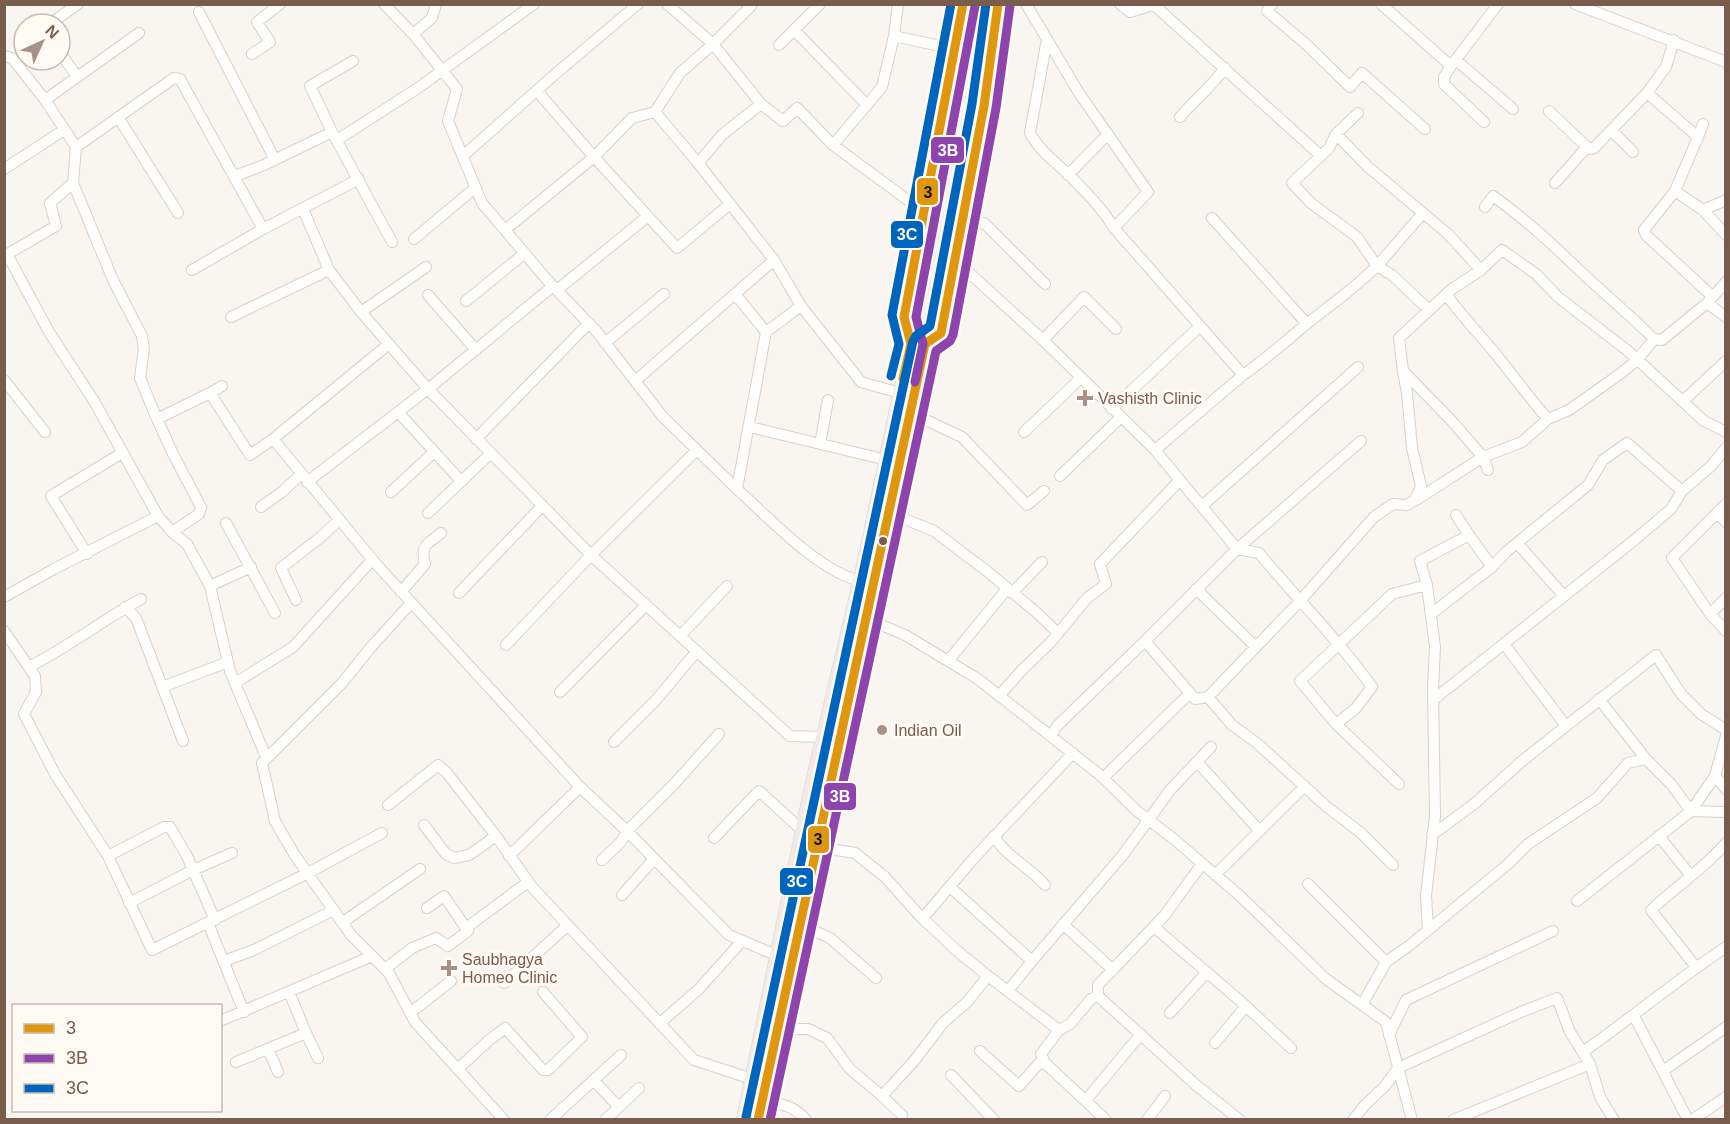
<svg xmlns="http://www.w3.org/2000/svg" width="1730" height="1124" viewBox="0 0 1730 1124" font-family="Helvetica,sans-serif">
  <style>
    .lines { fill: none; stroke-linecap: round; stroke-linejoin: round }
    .minor-casing { stroke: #d7d1cb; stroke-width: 12 }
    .major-casing { stroke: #dad1cc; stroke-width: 15 }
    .highway-casing { stroke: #dad1cc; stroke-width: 16 }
    .minor { stroke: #fefefd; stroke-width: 10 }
    .major { stroke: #f3eee8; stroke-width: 14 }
    .highway { stroke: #f2eae7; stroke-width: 15 }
    .bus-1-casing { stroke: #fffaf3; stroke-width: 14 }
    .bus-2-casing { stroke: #fffaf3; stroke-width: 14 }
    .bus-3-casing { stroke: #fffaf3; stroke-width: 14 }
    .bus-1 { stroke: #de970f; stroke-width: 9 }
    .bus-2 { stroke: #8e44ad; stroke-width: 9 }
    .bus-3 { stroke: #0065bd; stroke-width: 9 }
    .poi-dot { fill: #a69286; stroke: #fffaf3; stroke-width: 2 }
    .bus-dot { fill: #7a5c4d; stroke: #fffaf3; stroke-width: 2 }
    .labels { text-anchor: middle; stroke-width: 6; stroke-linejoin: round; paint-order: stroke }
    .poi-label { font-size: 16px; fill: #7a5c4d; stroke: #fffaf3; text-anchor: start }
    .line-badge { stroke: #fffaf3; stroke-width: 2 }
    .badge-label { font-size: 16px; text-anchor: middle; font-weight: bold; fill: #fff }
    .pale-badge-label { font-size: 16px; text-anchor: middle; font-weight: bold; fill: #111 }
  </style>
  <rect width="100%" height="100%" fill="#f9f5f0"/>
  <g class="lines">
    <defs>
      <path id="minor" d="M384 4 413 34 457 89 448 121 482 203 549 282 597 332 663 417 737 489
        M898 4 894 36 949 48 954 53
        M1026 4 1079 93 1148 192 1114 228 1243 375 1155 450 1237 549 1361 441
        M1120 4 1130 12 1153 5
        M1153 4 1321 156
        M1272 4 1267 11 1307 45 1350 87 1362 73 1425 129
        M1381 4 1451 66 1498 4
        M1575 4 1726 62
        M199 12 275 160
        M50 24 78 4
        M794 30 867 105
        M413 34 432 18 436 4
        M1047 39 1030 133C1039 150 1054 161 1068 174 1084 190 1102 208 1114 228
        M779 45 820 4
        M60 53 77 76
        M252 54 270 42 257 22 280 4
        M4 56 12 58 45 100
        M1456 60 1513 109
        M353 61 310 86 332 132 392 242
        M1451 66 1444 77V84L1484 122
        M537 91 594 157 632 118 655 112 680 73 713 44 667 4
        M1647 93 1698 137 1675 191 1644 230 1646 235 1712 296
        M761 104 783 121 797 108 833 145 924 212
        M1549 111 1587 147
        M655 112 698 163 774 260 801 306 861 382 900 393
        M118 117 178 213
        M1180 117C1195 100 1211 87 1225 68
        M1612 131 1633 152
        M1336 134 1367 166 1448 234 1481 270
        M1698 137 1703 124
        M337 140 418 88 534 4
        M833 145 882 87 894 36
        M76 147 174 78 180 79 263 229 359 179
        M463 156 553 76 638 4
        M698 163 723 134 761 104 713 44 751 6 750 4
        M4 169 64 130
        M1068 175 1108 134
        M235 176 264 165 332 132
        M73 183 113 280 142 336 144 349 140 378 157 419
        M1555 183 1587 147 1591 149 1594 148 1647 93 1666 67 1674 40
        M1675 191 1703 210 1726 200
        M1485 207 1493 196C1524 218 1549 241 1576 267 1602 292 1629 314 1654 339L1662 340 1707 303 1726 282
        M303 209 329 270 361 312 428 389 591 555 790 736 824 737
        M1703 210 1726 235
        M1423 213 1377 266 1392 275 1429 310
        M1212 218 1307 324
        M961 225 984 223 1045 284
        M505 230 594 157 677 248 730 204
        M414 239 475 188
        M7 254 49 332 94 401 158 516 172 532 187 544 210 586 230 671 266 757
        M4 256 56 226 50 203 73 183 76 147 45 100 139 33
        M955 260 1043 340 1155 450
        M192 270 263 229
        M557 290 648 216
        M735 294 766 332 737 489C769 518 819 572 861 581
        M1446 294C1461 315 1478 333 1495 353 1513 375 1529 398 1548 419L1569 410 1620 374 1637 360 1654 339
        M428 295 476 350
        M466 301 525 253
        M1707 303 1726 317
        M361 312 426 267
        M231 317 329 270
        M766 332 801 306
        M1043 340 1084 297 1116 329
        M605 343 664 294
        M389 344 273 439 377 565 580 787 627 831 729 935 778 956
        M1243 375C1266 359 1287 340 1309 322 1332 304 1356 287 1377 266L1357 237 1311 203 1292 183 1329 148 1336 134 1358 113
        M4 380 45 432
        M635 381 774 260
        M210 393 222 386
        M1683 401 1726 361
        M1112 409 1200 326
        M398 412 461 481
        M911 413 962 437 1027 505 1044 491
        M750 427 887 460
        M1024 432 1081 378
        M476 439 589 323
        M820 444 828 400
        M1488 470 1483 457 1451 420 1403 371 1399 338 1452 289 1481 270 1502 250 1536 274 1558 297 1628 351 1704 421 1726 432
        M1060 476 1121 417
        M307 482 428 389 553 286
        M391 492 433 453
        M1416 500 1483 457 1522 442 1548 419
        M1726 504 1717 513 1726 522
        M1202 506 1358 367
        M261 507 282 492 301 474
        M428 513 490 454
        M1717 513 1672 558 1710 614 1726 631
        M1456 515 1469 535
        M888 519 907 520 934 531 988 572 1036 612 1058 633
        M226 523 275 613
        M172 532 199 514 201 507 173 454 157 419 210 393 250 455 273 439
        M1517 543 1564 596
        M87 554 51 496 122 453
        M210 586 251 567
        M1196 589 1256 647
        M401 592 425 564C420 544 427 545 441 533
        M459 593 542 506
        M1012 593 1042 562
        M4 597 54 569 158 516
        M296 600 281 568 322 536 339 520
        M411 603 372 646 342 683 262 763 275 821 294 854 351 935 389 973 415 1022 504 1120
        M125 607 136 618 183 741
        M1431 614 1492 567
        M1710 614 1726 598
        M867 619 905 635 978 679 1100 775 1137 811 1175 840 1240 896 1326 979 1386 1022 1412 1120
        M4 631 35 676 36 692 24 714 55 774 108 856 164 827H170L187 856 215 920
        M680 636 727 586
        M1145 641 1237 549 1259 553C1296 598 1338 639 1372 687L1355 709 1336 724 1399 784
        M1504 644 1566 726
        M506 645 591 555 696 451
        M948 661 1007 589
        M29 667C68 647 103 620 141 599
        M235 683 293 647 372 560
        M162 687 228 662
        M560 692 646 605
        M999 696 1021 671 1051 642 1087 598 1106 584 1100 564 1180 480
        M1208 697 1232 725 1258 744 1327 807 1360 832 1393 865
        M1599 699 1646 759
        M1433 700 1632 542 1671 509 1682 491
        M1336 724 1300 681 1392 594 1427 585
        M1051 736 1057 726 1145 641 1195 699 1208 697 1300 601 1374 517 1393 504 1407 505 1415 500 1421 486 1412 448 1407 393 1403 371
        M1726 736 1715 776 1726 789
        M614 742 656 700 697 651
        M1198 763 1259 830
        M1103 778 1190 693
        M388 805 438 765 447 773 496 836
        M1691 811 1726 812
        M424 825 446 854 454 858 469 855 496 836 532 887 694 1060 752 1079
        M1432 835 1474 804 1522 761 1656 655 1681 694 1701 714 1726 730
        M994 836C1006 857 1030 867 1045 885
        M1659 836 1691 876
        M714 838 759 791 803 831
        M108 856 152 950 308 873 382 833
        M509 856 580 787
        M602 860 621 842 627 831 675 783 719 734
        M1202 864 1164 916 1098 985V996L1196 1085 1240 1120
        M1215 875 1305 786
        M1308 884 1386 962
        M950 887 1032 961 1122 856 1171 789 1211 747
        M622 895 654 859
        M1577 901 1691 811 1715 776
        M129 903 193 870 232 853
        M923 918 974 858 1073 753
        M343 922 420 869
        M208 923 244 1012
        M1063 924 1113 970
        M801 925 830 938 876 978
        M1154 927 1238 999 1291 1048
        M466 928 528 882
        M1428 930 1426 896 1435 816 1433 689 1435 647 1427 585 1420 561 1469 535 1492 567 1506 552 1588 485 1603 460 1627 443 1682 491 1711 466 1726 448
        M224 961 254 950 334 910
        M1696 967 1651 910C1675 887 1704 869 1726 843
        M385 969 412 948 436 938 448 946 468 931 444 896 427 908
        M988 976 1059 1030 1041 1054 1045 1063 1106 1120
        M504 983 568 925
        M1008 991 1032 961
        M1362 1005 1386 962 1410 945 1508 864 1528 844 1597 798 1628 763 1646 759 1671 784 1691 811
        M410 1013 451 981
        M1170 1013 1207 972
        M1634 1016 1688 1120
        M220 1021 372 956
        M660 1023 698 990 742 941
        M778 1029H808L827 1038 850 1069 882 1096 914 1061 943 1023 967 1002 988 976 957 951 919 915 885 877 855 853 818 847
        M1059 1030 1070 1024 1091 999 1098 996
        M306 1033 318 1058
        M1389 1035 1406 1000 1553 931
        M1215 1043 1246 1006
        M268 1049 278 1072
        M980 1051 1019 1086 1043 1059
        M1583 1052C1631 1018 1677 980 1726 947
        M236 1062 306 1033 289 992
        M458 1069 487 1042 505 1028 543 1070H548L582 1037 543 992
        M1663 1071 1726 1027
        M951 1075 994 1120
        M593 1080 619 1107
        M882 1096 902 1115
        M763 1100C780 1104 794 1105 806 1120
        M1086 1100 1141 1034
        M550 1120 621 1055
        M605 1120 639 1088
        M1147 1120 1165 1096
        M1353 1120 1364 1106 1385 1086 1398 1068 1521 1012 1557 998 1570 1032 1590 1064 1600 1097 1614 1120
        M1453 1120 1590 1064
        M1692 1120 1726 1097"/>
      <path id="major" d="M911 340 974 4
        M925 344 988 4"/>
      <path id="highway" d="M744 1120 812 787 865 562 911 344 904 317 963 4
        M758 1120 925 344 941 333 984 106 998 4"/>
    </defs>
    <!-- minor casing -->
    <use href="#minor" class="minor-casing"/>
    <!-- major casing -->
    <use href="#major" class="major-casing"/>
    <!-- highway casing -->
    <use href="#highway" class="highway-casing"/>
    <!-- minor -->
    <use href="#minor" class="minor"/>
    <!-- major -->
    <use href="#major" class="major"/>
    <!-- highway -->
    <use href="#highway" class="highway"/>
    <defs>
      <path id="bus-1" d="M903 379 911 344 904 317 963 4
        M758 1120 925 344 941 333 984 106 998 4"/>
      <path id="bus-2" d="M915 382 923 344 916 317 975 6
        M770 1120 936 351 950 341 953 335 996 108 1010 6"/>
      <path id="bus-3" d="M891 376 899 344 892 315 951 4
        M746 1117 913 341 916 336 930 326 972 104 986 4"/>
    </defs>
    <!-- bus-1 casing -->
    <use href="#bus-1" class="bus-1-casing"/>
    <!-- bus-2 casing -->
    <use href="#bus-2" class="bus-2-casing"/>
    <!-- bus-3 casing -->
    <use href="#bus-3" class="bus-3-casing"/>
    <!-- bus-1 -->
    <use href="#bus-1" class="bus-1"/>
    <!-- bus-2 -->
    <use href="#bus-2" class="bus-2"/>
    <!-- bus-3 -->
    <use href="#bus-3" class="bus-3"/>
  </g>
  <!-- markers -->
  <g class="poi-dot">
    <path d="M1082 389h6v6h6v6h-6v6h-6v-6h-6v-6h6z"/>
    <circle cx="882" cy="730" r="6"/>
    <path d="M446 959h6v6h6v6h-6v6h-6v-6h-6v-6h6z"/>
  </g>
  <circle class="bus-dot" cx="883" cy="541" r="5"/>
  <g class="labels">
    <!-- poi labels -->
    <g class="poi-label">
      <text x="1098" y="404">Vashisth Clinic</text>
      <text x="894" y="736">Indian Oil</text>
      <text x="462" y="965">Saubhagya<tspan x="462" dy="18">Homeo Clinic</tspan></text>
    </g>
  </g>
  <g class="line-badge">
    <rect x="930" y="136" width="35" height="28" rx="6" fill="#8e44ad"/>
    <rect x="916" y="177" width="23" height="29" rx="6" fill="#de970f"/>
    <rect x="890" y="220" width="34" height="29" rx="6" fill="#0065bd"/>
    <rect x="823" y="782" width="34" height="29" rx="6" fill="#8e44ad"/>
    <rect x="807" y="825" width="23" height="29" rx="6" fill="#de970f"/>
    <rect x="779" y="867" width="35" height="29" rx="6" fill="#0065bd"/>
  </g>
  <g class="badge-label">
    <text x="948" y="156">3B</text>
    <text x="907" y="240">3C</text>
    <text x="840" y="802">3B</text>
    <text x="797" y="887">3C</text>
  </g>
  <g class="pale-badge-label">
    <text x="928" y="198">3</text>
    <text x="818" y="845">3</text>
  </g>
  <!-- border -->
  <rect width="1730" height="1124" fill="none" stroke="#7a5c4d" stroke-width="12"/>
  <!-- legend -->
  <rect x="12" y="1004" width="210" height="108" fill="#fffaf3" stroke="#cabbb1" stroke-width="1.5"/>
  <rect x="24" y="1024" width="30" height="9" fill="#de970f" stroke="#cabbb1" stroke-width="1.5"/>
  <text x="66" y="1034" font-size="18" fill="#7a5c4d">3</text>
  <rect x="24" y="1054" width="30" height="9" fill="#8e44ad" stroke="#cabbb1" stroke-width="1.5"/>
  <text x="66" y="1064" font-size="18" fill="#7a5c4d">3B</text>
  <rect x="24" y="1084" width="30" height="9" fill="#0065bd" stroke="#cabbb1" stroke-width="1.5"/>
  <text x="66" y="1094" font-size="18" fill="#7a5c4d">3C</text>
  <!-- north arrow -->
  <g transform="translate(42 42) rotate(45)"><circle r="28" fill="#fffaf3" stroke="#cabbb1" stroke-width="1.5"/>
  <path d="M0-4.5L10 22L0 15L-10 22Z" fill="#a69286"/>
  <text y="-9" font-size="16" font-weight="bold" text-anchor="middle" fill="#7a5c4d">N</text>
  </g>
</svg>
